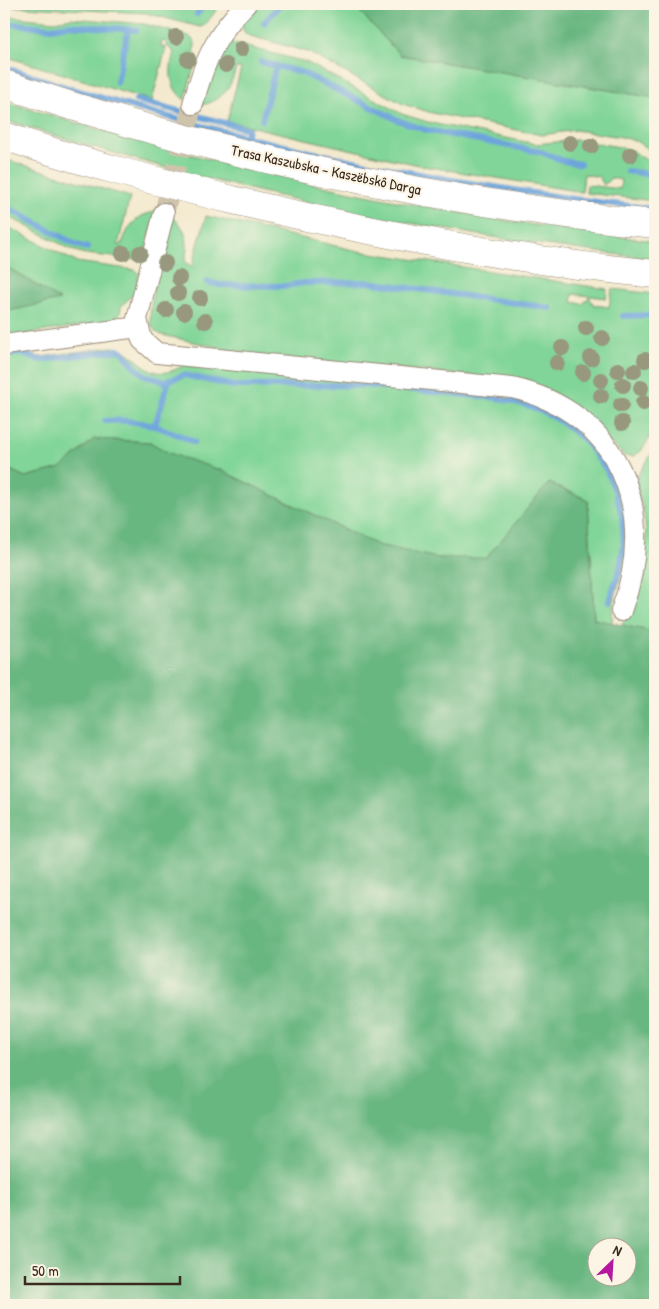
<svg xmlns="http://www.w3.org/2000/svg" width="659" height="1309" viewBox="0 0 659 1309" font-family="'Patrick Hand',sans-serif">
  <style>
    .green { fill: #81d598; stroke: #5e805b }
    .forest { fill: #68b680; stroke: #52704f; fill-rule: evenodd }
    .lines { fill: none; stroke-linecap: round; stroke-linejoin: round }
    .stream { stroke: #6da4db; stroke-width: 6 }
    .minor-tunnel { stroke: #cec3ab; stroke-width: 20; stroke-dasharray: 20 10; stroke-linecap: butt }
    .minor-casing { stroke: #978a76; stroke-width: 22 }
    .highway-casing { stroke: #978a76; stroke-width: 29 }
    .minor { stroke: #fff; stroke-width: 20 }
    .highway { stroke: #fff; stroke-width: 28 }
    .tree { fill: #97987e }
    .labels { text-anchor: middle; stroke-width: 4.5; stroke-linejoin: round; paint-order: stroke }
    .street-label { font-size: 15px; fill: #3b2a1e; stroke: #fcf5e5 }
  </style>
  <rect width="100%" height="100%" fill="#fcf5e5"/>
  <filter id="ink" filterUnits="userSpaceOnUse"><feTurbulence type="fractalNoise" baseFrequency=".02" numOctaves="2"/><feDisplacementMap in="SourceGraphic" scale="10" xChannelSelector="R" yChannelSelector="G"/><feConvolveMatrix kernelMatrix="1 2 1 2 8 2 1 2 1" color-interpolation-filters="sRGB"/></filter>
  <filter id="wash" filterUnits="userSpaceOnUse"><feTurbulence type="fractalNoise" baseFrequency=".0096" numOctaves="4" result="noise"/><feDisplacementMap in="SourceGraphic" scale="20" xChannelSelector="R" yChannelSelector="G"/><feGaussianBlur stdDeviation="1.12" result="paint"/><feColorMatrix in="noise" values="0 0 0 0 0 0 0 0 0 0 0 0 0 0 0 0 0 1.4 0 .05"/><feComposite in="paint" operator="in"/></filter>
  <g filter="url(#wash)">
    <rect width="100%" height="100%" fill="#f3e9ce"/>
    <!-- green -->
    <path class="green" d="M4 4H221L205 25 200 27 146 13 4 6Z
      M257 4H353L400 55 655 98V154L636 141 622 137 575 130 542 135 432 113 403 104 308 52 247 35 243 30 242 24Z
      M4 16 54 21 71 18 144 24 189 36 195 42 194 67 185 100C168 87 169 70 174 52L166 45 167 42 162 41 161 46 166 48 152 101 4 56Z
      M232 43 306 62 402 114 431 123 536 144 576 140 620 147 633 151 655 166V201L586 193 587 185 620 189 621 180 611 178 604 185 599 177 584 174 582 192 423 166 227 121 241 68H236C231 87 223 101 201 105L224 46Z
      M4 101C220 169 430 215 655 241V259C533 245 412 226 293 199 195 178 99 149 4 120Z
      M4 159 130 197 118 245 122 244C127 228 136 214 156 212L143 260 85 254 72 250 4 214Z
      M206 216 358 251 607 289 606 298 573 294 572 302 583 304 589 297 594 305 609 307 612 289 655 294V430L641 451 634 456H625L551 391 517 380 253 355 162 335C157 333 153 330 151 324 146 307 167 237 172 217 188 229 189 243 185 261L192 267Z
      M4 225 76 262 135 270 139 274 135 292 121 307 120 314 109 322 4 337V312L59 300 4 265Z
      M112 347C133 347 144 377 167 372 173 371 180 367 185 365L504 397C568 412 619 455 625 522 626 531 628 541 627 549 624 575 611 598 612 623L594 620 588 500 549 483 486 559 437 558 377 545 220 470 169 454 150 442 94 439 61 468 25 477 4 467V353L21 351 40 357Z
      M655 449V632L621 625C644 595 650 551 644 515 642 503 635 489 636 478Z"/>
    <!-- forest -->
    <path class="forest" d="M353 4H655V98L400 55Z
      M4 265 60 300 4 312Z
      M94 439 150 442 169 453 220 470 377 545 437 558H486L549 483 588 500 594 619 655 632V1305H4V467L25 477 61 468ZM596 1246H626V1276H596Z"/>
    <g class="lines">
      <!-- stream -->
      <path class="stream" d="M197 14 205 4
        M4 23 52 28 68 25 136 30
        M264 23 281 4
        M261 62 303 73 400 121 426 130 541 152 564 161 580 164
        M4 67C215 138 434 184 655 209
        M117 82 128 30
        M136 100 248 129 246 137
        M262 120 276 66
        M627 171 655 175
        M4 206 77 245 88 248
        M207 282 220 285 286 286 303 283 368 282 550 308
        M623 316 655 315
        M4 356 20 353 40 360 118 350 122 351 136 368 145 375 165 382 184 375 234 386 363 385 498 398 523 404 546 413 566 425 585 441 606 469 616 492 622 515 624 545 620 569 609 601
        M105 421C138 418 165 428 194 442
        M155 425 169 380"/>
    </g>
  </g>
  <g filter="url(#ink)">
    <g class="lines">
      <!-- minor-tunnel -->
      <path class="minor-tunnel" d="M164 213 193 104"/>
      <defs>
        <path id="minor" d="M193 104C204 62 215 35 246 4
          M164 213 137 319 142 340 157 353 512 388C620 412 659 512 621 611
          M4 345 138 327"/>
        <path id="highway" d="M4 84C210 154 439 203 655 224
          M4 136C80 162 159 182 237 201 375 234 515 260 655 274"/>
      </defs>
      <!-- minor casing -->
      <use href="#minor" class="minor-casing"/>
      <!-- highway casing -->
      <use href="#highway" class="highway-casing"/>
      <!-- minor -->
      <use href="#minor" class="minor"/>
      <!-- highway -->
      <use href="#highway" class="highway"/>
    </g>
    <!-- trees -->
    <g class="tree">
      <circle cx="176" cy="37" r="8"/>
      <circle cx="241" cy="49" r="8"/>
      <circle cx="188" cy="59" r="8"/>
      <circle cx="226" cy="65" r="8"/>
      <circle cx="570" cy="143" r="8"/>
      <circle cx="591" cy="146" r="8"/>
      <circle cx="630" cy="155" r="8"/>
      <circle cx="123" cy="253" r="8"/>
      <circle cx="140" cy="253" r="8"/>
      <circle cx="165" cy="263" r="8"/>
      <circle cx="179" cy="278" r="8"/>
      <circle cx="178" cy="293" r="8"/>
      <circle cx="200" cy="298" r="8"/>
      <circle cx="166" cy="310" r="8"/>
      <circle cx="184" cy="312" r="8"/>
      <circle cx="205" cy="321" r="8"/>
      <circle cx="586" cy="328" r="8"/>
      <circle cx="602" cy="338" r="8"/>
      <circle cx="562" cy="348" r="8"/>
      <circle cx="591" cy="358" r="8"/>
      <circle cx="645" cy="360" r="8"/>
      <circle cx="557" cy="363" r="8"/>
      <circle cx="618" cy="370" r="8"/>
      <circle cx="634" cy="371" r="8"/>
      <circle cx="583" cy="373" r="8"/>
      <circle cx="601" cy="380" r="8"/>
      <circle cx="623" cy="385" r="8"/>
      <circle cx="641" cy="388" r="8"/>
      <circle cx="601" cy="396" r="8"/>
      <circle cx="643" cy="403" r="8"/>
      <circle cx="621" cy="405" r="8"/>
      <circle cx="622" cy="423" r="8"/>
    </g>
  </g>
  <g class="labels">
    <!-- street labels -->
    <g class="street-label">
      <text transform="translate(326 170) rotate(12)" y="5">Trasa Kaszubska – Kaszëbskô Darga</text>
    </g>
  </g>
  <!-- margin -->
  <rect width="659" height="1309" fill="none" stroke="#fcf5e5" stroke-width="20"/>
  <!-- north arrow -->
  <g transform="translate(612 1262) rotate(25)"><circle r="24" fill="#fcf5e5" stroke="#afa495"/>
  <path d="M0-4L9 19L0 12L-9 19Z" fill="#b5179e"/>
  <text y="-8" font-size="14" font-weight="bold" text-anchor="middle" fill="#3b2a1e">N</text>
  </g>
  <!-- scale -->
  <path d="M25 1276v8h155v-8" fill="none" stroke="#3b2a1e" stroke-width="2.5"/>
  <text x="32" y="1276" font-size="15" fill="#3b2a1e" stroke="#fcf5e5" stroke-width="4" paint-order="stroke">50 m</text>
</svg>
